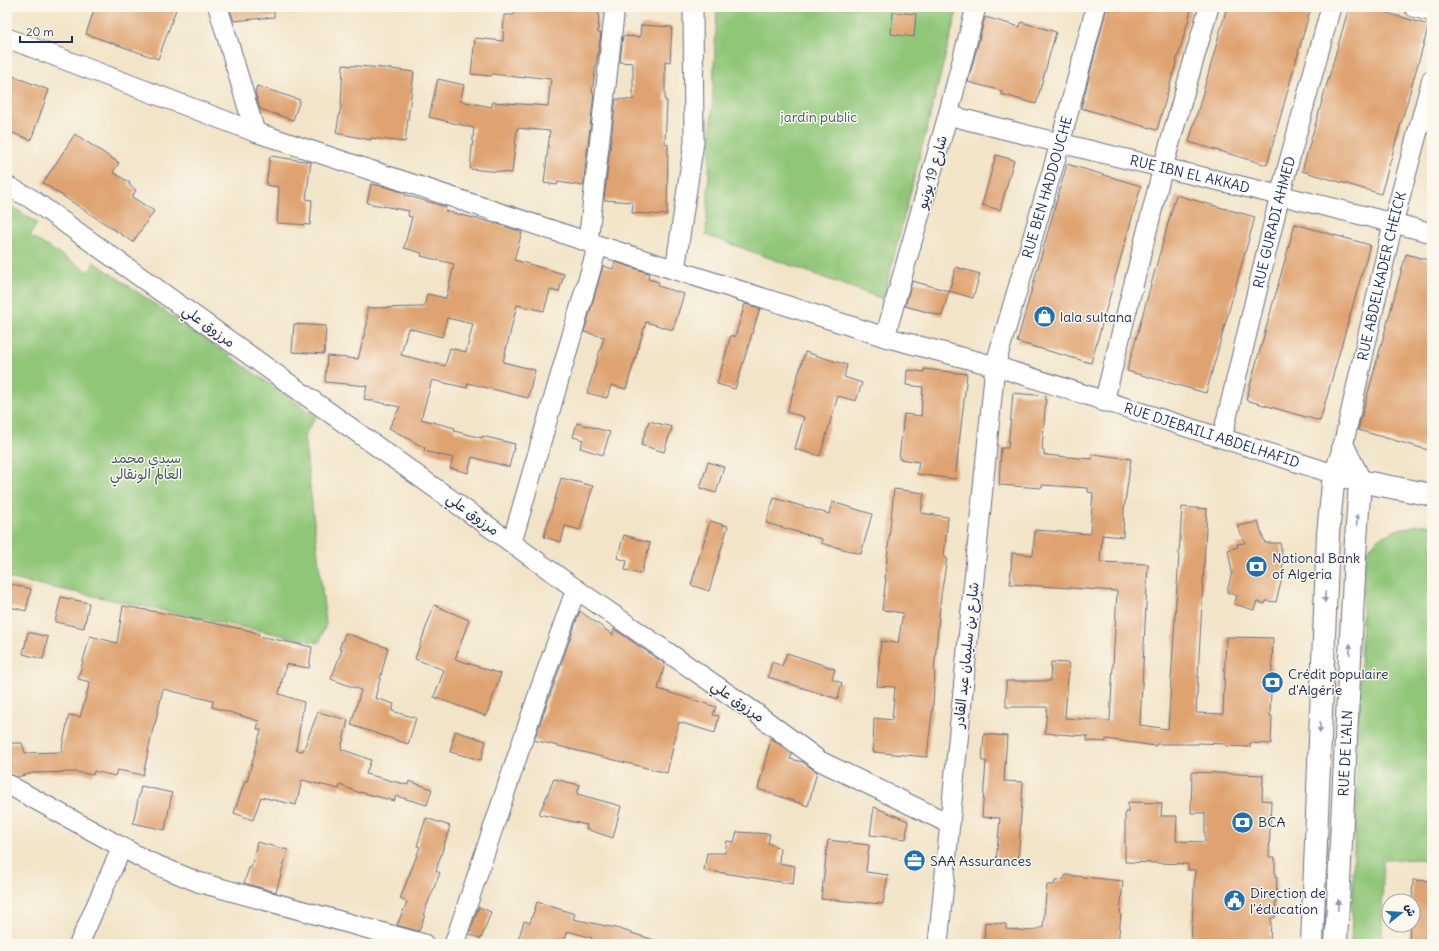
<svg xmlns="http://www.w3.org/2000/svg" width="1439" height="951" viewBox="0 0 1439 951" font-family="Delius,'Playpen Sans Arabic',sans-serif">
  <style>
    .green { fill: #90c678; stroke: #567a6b }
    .building { fill: #dfa371; fill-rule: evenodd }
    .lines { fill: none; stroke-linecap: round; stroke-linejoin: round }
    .minor-casing { stroke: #666e83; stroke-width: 21 }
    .tertiary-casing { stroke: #666e83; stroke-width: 24 }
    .minor { stroke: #fff; stroke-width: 19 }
    .tertiary { stroke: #fff; stroke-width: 22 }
    .oneway { fill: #8d97ae }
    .labels { text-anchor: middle; stroke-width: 3; stroke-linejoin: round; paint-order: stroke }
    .park-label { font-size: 14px; fill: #3e5c66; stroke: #fbf7ec }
    .street-label { font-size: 14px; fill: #1b2f5e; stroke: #fbf7ec }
    .poi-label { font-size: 14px; fill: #1b2f5e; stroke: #fbf7ec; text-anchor: start }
  </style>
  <rect width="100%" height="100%" fill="#fbf7ec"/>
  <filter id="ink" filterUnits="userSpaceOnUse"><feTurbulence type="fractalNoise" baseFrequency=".025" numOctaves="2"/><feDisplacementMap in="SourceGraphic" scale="8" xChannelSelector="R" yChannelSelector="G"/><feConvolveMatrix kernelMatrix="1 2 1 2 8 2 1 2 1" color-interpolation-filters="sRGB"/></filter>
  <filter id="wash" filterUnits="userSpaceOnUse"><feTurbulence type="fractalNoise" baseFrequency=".012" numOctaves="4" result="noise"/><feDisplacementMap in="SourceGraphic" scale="16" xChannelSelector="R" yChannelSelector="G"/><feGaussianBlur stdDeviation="0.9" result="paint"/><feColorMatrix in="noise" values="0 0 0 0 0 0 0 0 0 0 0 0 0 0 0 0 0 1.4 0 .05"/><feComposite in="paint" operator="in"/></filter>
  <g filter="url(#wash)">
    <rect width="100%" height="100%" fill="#f2e4c8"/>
    <!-- green -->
    <path class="green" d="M717 7H958L883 299 706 235Z
      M7 203 37 223 30 236 89 272 94 262 316 416 304 436 326 624 319 643 7 578Z
      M1420 525H1432V859L1383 860 1382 944H1351L1364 554 1378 539 1398 529Z"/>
    <g id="blocks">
      <!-- building -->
      <path class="building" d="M95 7H177L158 59 86 34Z
        M229 7H274V17L234 21Z
        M515 7H599L598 33H601L592 92 594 93 583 186 558 182 557 185 544 183 550 131 517 128 512 173 470 169 474 128 429 117 438 79 464 85 460 101 492 107V102L548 106 551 79 525 76V78L492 74 491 76 471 74 475 38 503 41 504 15H514Z
        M1107 7H1192L1157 130 1081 108Z
        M1227 7H1311L1267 165 1189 142Z
        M1349 7H1366L1429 25 1381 194 1302 171Z
        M893 12 916 14 914 37 891 34Z
        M985 17 1020 27 1021 22 1056 32 1036 104 1001 94 1002 91 968 82Z
        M641 25 672 27 670 62 665 61V101H667L665 144H668L667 215 632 213 633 202 604 200 616 99 633 100V63L620 62 623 36 640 37Z
        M343 65 384 68 414 72 405 142 371 138V140L336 133 341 106Z
        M7 74 49 90 31 140 7 131Z
        M257 86 300 100 293 120 260 109 255 92Z
        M75 134 119 163 113 172 130 183 129 185 136 190 132 197 154 211 133 242 43 183Z
        M996 155 1014 160 1000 210 982 205Z
        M270 156 311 162 306 199 312 200 310 225 277 223 279 187 266 185Z
        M1067 164 1141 186 1091 363 1017 342Z
        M371 184 386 187 405 193V195L446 207 445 211 498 224 522 232 514 260 564 274 559 292 550 290 544 311 517 305 503 362 535 370 528 398 468 383 467 388 432 380 421 419 455 428 454 431 482 438V436L515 444 509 467 472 457 468 473 450 468 453 458 424 451 425 448 389 428 400 407 364 399 367 386 325 382 327 356 358 359 367 324V308L424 307 427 294 446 298 451 278 454 264 421 256 422 253 404 248 412 217 408 216 409 211 367 203ZM447 318 473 324 466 352 450 348 445 366 401 355 408 328 442 337Z
        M1176 195 1255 217 1206 393 1127 371Z
        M1295 224 1370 245 1320 421 1246 400Z
        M1406 254 1432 261V451L1358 430Z
        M615 262 649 273 648 279 659 282 658 286 684 294 673 330 646 322 626 389 611 385 607 398 587 393 604 337 584 332 603 266 613 269Z
        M956 267 980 274 973 298 949 291Z
        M912 281 949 291 942 316 905 306Z
        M745 304 760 308 735 389 717 384 731 335 735 337Z
        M294 324 326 326 324 354 292 352Z
        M805 352 847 365 844 377 862 383 856 401 838 396 820 456 795 449 804 417 787 412Z
        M924 369 967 374 955 479 917 474 919 462 899 459 904 414 921 416 923 387 906 385 907 370 924 372Z
        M1013 393 1046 396 1042 450 1044 451V455L1092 459 1093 454 1131 459 1124 510 1123 537 1102 535 1100 562 1148 564 1140 725 1168 729 1182 507 1207 509 1196 713 1223 714 1226 637 1273 638 1270 716H1272L1271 744 1250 743V747L1226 746V744L1198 743V744H1156V746L1106 739V742L1087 741V736L1045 733 1047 707H1006V681H1050L1051 662 1069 663 1065 718 1110 721 1117 591 1010 584 1012 553 1033 555 1035 530 1090 534 1093 493 1088 492V488L1042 485V488L999 485 1001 448H1008Z
        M649 421 672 427 664 452 641 445Z
        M577 423 610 432 603 455 580 448 583 440 573 437Z
        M708 462 724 467 716 493 700 488Z
        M561 478 593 486 580 530 565 526 561 542 544 537Z
        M894 489 924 493 921 513 948 517 944 557 947 558 941 595 934 671H935L933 705 927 757 873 752 874 718 892 720 895 687 877 686 881 641 898 643 903 613 882 610 886 579H885Z
        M774 498 829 514 832 502 872 514 861 554 821 543 822 539 766 523Z
        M710 521 728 526 709 591 691 585Z
        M1258 522 1265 543H1280L1283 561 1282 578 1276 602 1266 601 1265 604 1257 602 1254 610 1234 604 1237 596 1227 592 1232 572 1228 550 1238 547 1237 544 1245 543 1237 526Z
        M624 535 650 543 641 574 625 570 627 561 617 558Z
        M7 583 31 589 26 611 7 606Z
        M61 597 89 603 84 628 55 622Z
        M434 605 469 620 455 659 501 674 486 716 434 697 444 670 415 659Z
        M123 606 169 614 251 631 259 634 258 636 312 647 309 668 286 664 279 694 304 702 296 750 303 751 318 712 348 720 341 749 371 760 366 774 408 785 409 781 432 789 427 805 396 796 394 801 360 792V793L340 785 339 789 302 780 296 805 261 797 253 820 234 813 245 781H247L261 730 257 729 259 721 212 707 213 701 163 689 155 724H154L143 775 117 770 115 776 94 771 93 775 76 772 33 773 17 777 7 773V743H22L25 753 61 752 69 715 80 717 90 682 78 679 90 636 117 643Z
        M580 611 613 635 614 629 665 664 658 689 716 707 713 715 719 716 715 733 679 722 667 773 534 740Z
        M28 632 48 637 43 659 23 654Z
        M345 633 388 648 375 698 394 704 392 711 416 718 408 744 351 725 361 690 331 679 342 650 339 649Z
        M787 653 835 669 832 679 842 683 838 699 768 677 772 662 782 666Z
        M455 731 486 741 481 760 450 752Z
        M984 734 1007 736 1004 781 1023 782 1018 865 996 863 1000 818 982 817 986 761H982Z
        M771 738 792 754 790 759 803 762 817 772 808 806 758 789Z
        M1192 772 1263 775 1262 800 1271 801 1269 857H1275V877H1277L1275 918H1271L1270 944H1191L1195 870H1188V864L1125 862V812H1128V802L1162 803 1161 816H1177L1176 841 1205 842V813H1191Z
        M554 779 580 785 577 794 621 806 613 838 586 829 587 825 539 814Z
        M141 786 172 793 165 830 133 823Z
        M874 807 908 821 906 839 870 835Z
        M426 818 450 826 436 871 440 873 423 915H425L419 931 397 925 407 902 400 899 420 847 417 846Z
        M737 832 770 834 768 843 780 848 779 863 795 866 793 884 704 870 707 853H725L727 841 734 842Z
        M828 840 869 845 866 872 888 875 883 904 821 899Z
        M257 842 288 850 276 892 244 883 249 868H251Z
        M1066 875 1123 881 1120 913 1121 914 1118 944H984L985 922 1006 924V929L1031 931 1043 927 1047 885H1054L1055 881 1063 880Z
        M1413 880 1432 881V944H1409L1410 925H1413V901H1412Z
        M537 902 575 914 573 919 616 928 657 941 656 944H591L592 938 568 931 563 944H517L524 921 530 923Z
        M479 907 491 912 481 939 469 934Z"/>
    </g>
  </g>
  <g filter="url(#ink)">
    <use href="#blocks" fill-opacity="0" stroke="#666e83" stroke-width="1"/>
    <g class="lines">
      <defs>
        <g id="minor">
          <path d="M218 7 255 132"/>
          <path d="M1414 7 1432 12"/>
          <path id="s1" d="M7 38 255 132 588 242 885 337 995 366 1334 474 1343 446 1393 223 1432 79"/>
          <path id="s2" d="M948 115C1109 157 1271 191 1432 233"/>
          <path d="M7 186 30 198 576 589 753 711 820 761 950 824"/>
          <path d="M588 242 614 16"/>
          <path d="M675 270 694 142 693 7"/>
          <path d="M885 337 948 115 976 7"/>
          <path d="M1104 402 1163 167 1209 7"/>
          <path id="s3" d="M1222 438 1280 195 1331 7"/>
          <path d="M512 542 598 245"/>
          <path d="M7 784 147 861 198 882 424 944"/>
          <path d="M79 944 122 847"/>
          <path d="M454 944 539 692 576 589"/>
          <path id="s4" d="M938 944 995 366 1060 144 1096 7"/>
        </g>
        <g id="tertiary">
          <path d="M1312 944 1328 534 1334 474 1360 481 1432 495"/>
          <path id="s5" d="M1336 944 1355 555 1360 481 1343 446"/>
        </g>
      </defs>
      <!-- minor casing -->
      <use href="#minor" class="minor-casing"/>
      <!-- tertiary casing -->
      <use href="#tertiary" class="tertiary-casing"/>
      <!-- minor -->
      <use href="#minor" class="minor"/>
      <!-- tertiary -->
      <use href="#tertiary" class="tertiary"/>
    </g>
    <!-- one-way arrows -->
    <defs><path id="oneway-solid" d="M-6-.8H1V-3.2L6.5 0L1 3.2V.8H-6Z"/></defs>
    <g class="oneway">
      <use href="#oneway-solid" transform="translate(1357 520) rotate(-86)"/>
      <use href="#oneway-solid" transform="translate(1325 597) rotate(92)"/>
      <use href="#oneway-solid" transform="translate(1350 649) rotate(-87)"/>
      <use href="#oneway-solid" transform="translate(1320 727) rotate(92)"/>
      <use href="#oneway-solid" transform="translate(1338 905) rotate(-87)"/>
    </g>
  </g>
  <!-- icons -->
  <defs>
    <symbol id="shop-disc" viewBox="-11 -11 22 22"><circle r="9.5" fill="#1f6fb2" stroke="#fbf7ec"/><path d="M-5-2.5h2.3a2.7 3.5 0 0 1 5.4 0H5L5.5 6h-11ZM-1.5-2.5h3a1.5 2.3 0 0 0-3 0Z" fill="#fff"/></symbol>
    <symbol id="bank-disc" viewBox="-11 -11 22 22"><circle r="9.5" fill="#1f6fb2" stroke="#fbf7ec"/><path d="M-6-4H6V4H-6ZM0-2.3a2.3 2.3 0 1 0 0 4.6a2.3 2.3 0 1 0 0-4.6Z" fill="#fff"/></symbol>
    <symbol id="office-disc" viewBox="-11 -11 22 22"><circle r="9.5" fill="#1f6fb2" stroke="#fbf7ec"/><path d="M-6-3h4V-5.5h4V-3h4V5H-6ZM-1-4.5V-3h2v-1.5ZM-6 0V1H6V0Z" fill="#fff"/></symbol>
    <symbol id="civic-disc" viewBox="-11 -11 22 22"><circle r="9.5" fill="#1f6fb2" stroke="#fbf7ec"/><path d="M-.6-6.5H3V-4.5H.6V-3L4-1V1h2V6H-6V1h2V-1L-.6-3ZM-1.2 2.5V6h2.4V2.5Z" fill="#fff"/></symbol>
  </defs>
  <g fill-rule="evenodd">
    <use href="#shop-disc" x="1032" y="304" width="25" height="25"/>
    <use href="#bank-disc" x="1244" y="554" width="25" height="25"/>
    <use href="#bank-disc" x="1260" y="670" width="25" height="25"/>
    <use href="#bank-disc" x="1230" y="810" width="25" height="25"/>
    <use href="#office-disc" x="902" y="848" width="25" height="25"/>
    <use href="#civic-disc" x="1222" y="888" width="25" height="25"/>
  </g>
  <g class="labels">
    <!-- park labels -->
    <g class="park-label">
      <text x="819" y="122">jardin public</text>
      <text x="146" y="463">سيدي محمد<tspan x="146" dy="16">العالم الونقالي</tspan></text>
    </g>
    <!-- street labels -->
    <g class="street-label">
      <text transform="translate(932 172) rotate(-74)" y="5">شارع 19 يونيو</text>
      <text dy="5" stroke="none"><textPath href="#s2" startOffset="249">RUE IBN EL AKKAD</textPath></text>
      <text dy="5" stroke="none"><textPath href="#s4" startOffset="767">RUE BEN HADDOUCHE</textPath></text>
      <text dy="5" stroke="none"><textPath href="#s3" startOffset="222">RUE GURADI AHMED</textPath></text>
      <text dy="5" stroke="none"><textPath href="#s1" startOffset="1601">RUE ABDELKADER CHEICK</textPath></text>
      <text transform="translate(209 326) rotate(36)" y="5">مرزوق علي</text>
      <text dy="5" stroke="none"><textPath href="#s1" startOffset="1269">RUE DJEBAILI ABDELHAFID</textPath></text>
      <text transform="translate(473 514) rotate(36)" y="5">مرزوق علي</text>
      <text transform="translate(966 655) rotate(-84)" y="5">شارع بن سليمان عبد القادر</text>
      <text transform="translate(738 701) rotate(35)" y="5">مرزوق علي</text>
      <text dy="5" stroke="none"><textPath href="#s5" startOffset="191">RUE DE L'ALN</textPath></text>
    </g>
    <!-- poi labels -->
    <g class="poi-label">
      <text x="1060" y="322">lala sultana</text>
      <text x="1272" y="563">National Bank<tspan x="1272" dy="16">of Algeria</tspan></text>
      <text x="1288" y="679">Crédit populaire<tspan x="1288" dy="16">d'Algérie</tspan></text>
      <text x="1258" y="827">BCA</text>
      <text x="930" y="866">SAA Assurances</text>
      <text x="1250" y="898">Direction de<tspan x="1250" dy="16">l'éducation</tspan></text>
    </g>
  </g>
  <!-- margin -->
  <rect width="1439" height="951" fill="none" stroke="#fbf7ec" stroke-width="24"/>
  <!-- north arrow -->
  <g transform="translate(1401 913) rotate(73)"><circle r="19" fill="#fbf7ec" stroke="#a1a7b3"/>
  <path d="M0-3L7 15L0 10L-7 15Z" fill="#1f6fb2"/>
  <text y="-6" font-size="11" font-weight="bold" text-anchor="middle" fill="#1b2f5e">ش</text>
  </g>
  <!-- scale -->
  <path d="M20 36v6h52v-6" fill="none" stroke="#1b2f5e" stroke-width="2"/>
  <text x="26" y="36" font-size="12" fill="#1b2f5e" stroke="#fbf7ec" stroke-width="3" paint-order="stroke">20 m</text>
</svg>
